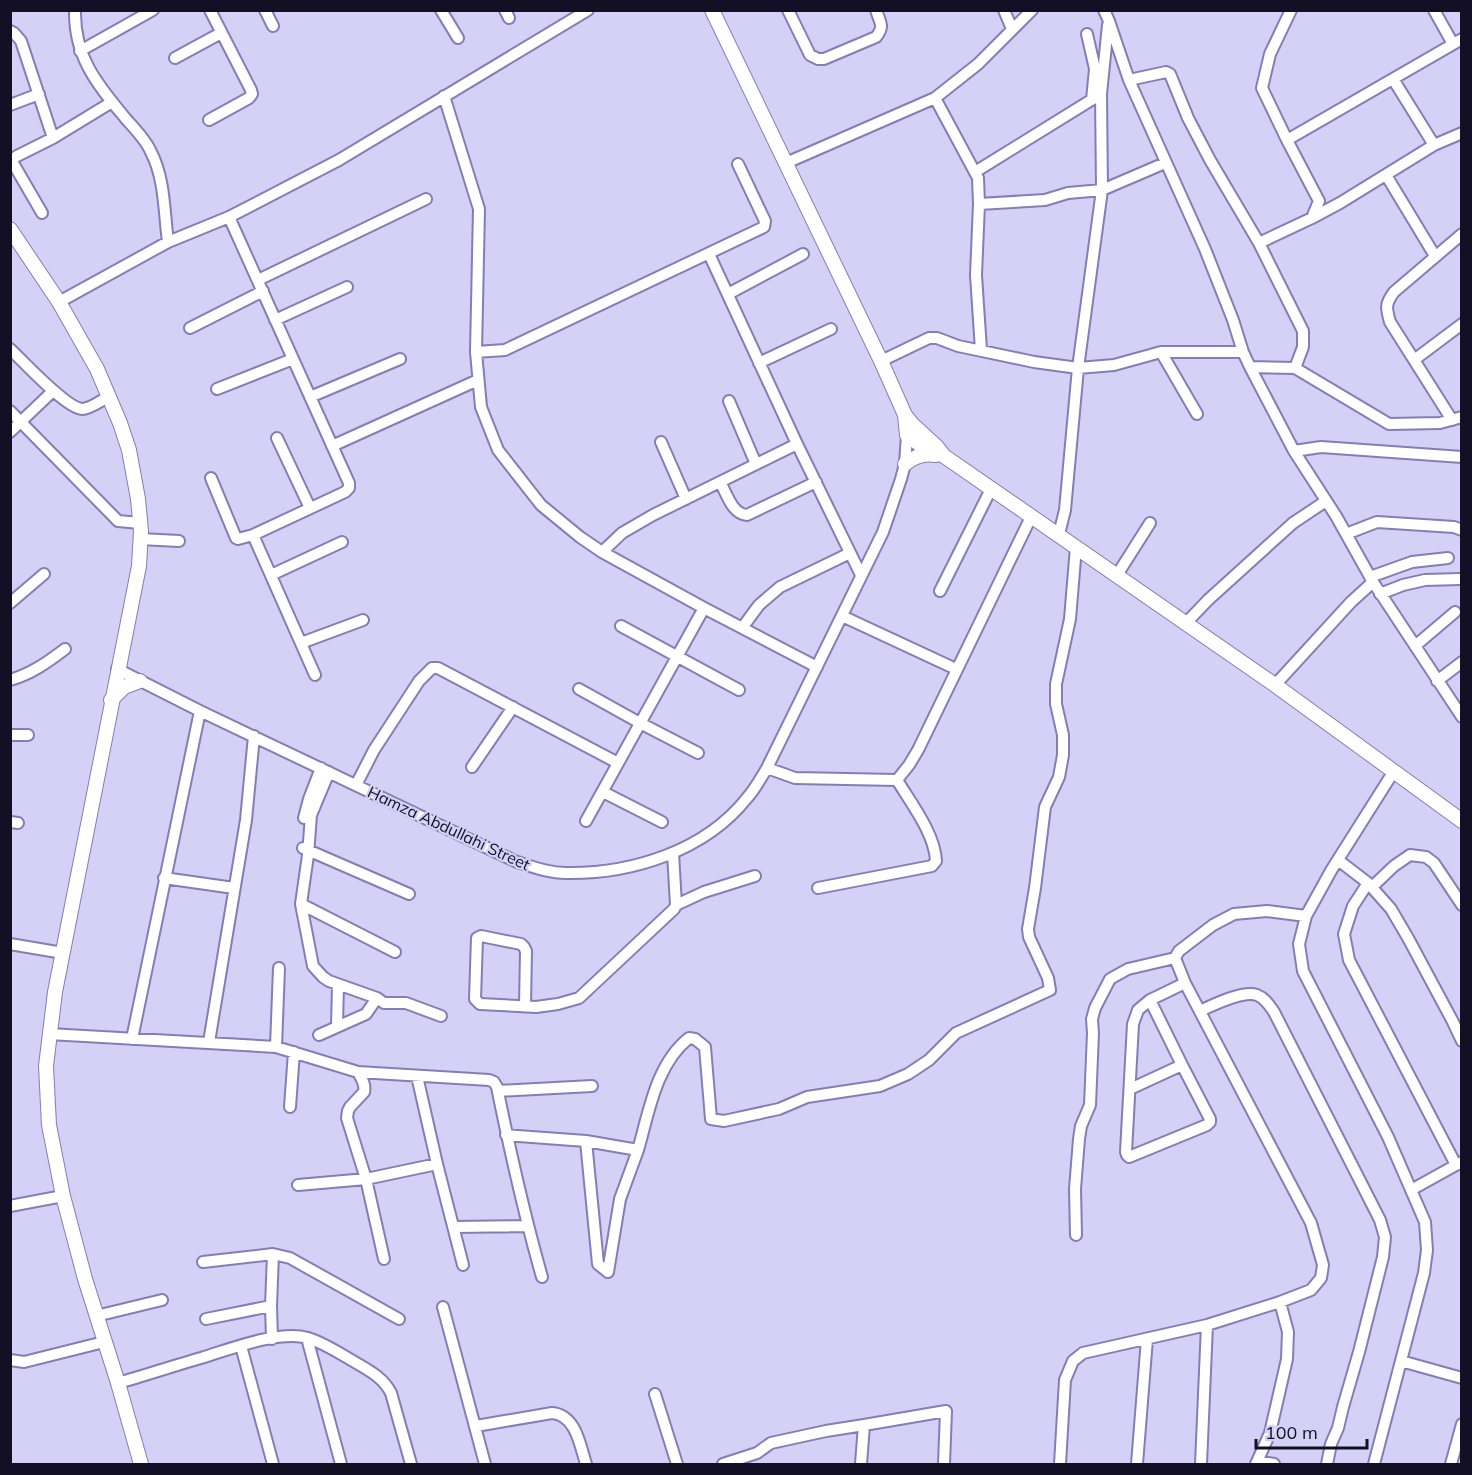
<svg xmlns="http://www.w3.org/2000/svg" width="1472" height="1475" viewBox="0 0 1472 1475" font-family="Mulish,sans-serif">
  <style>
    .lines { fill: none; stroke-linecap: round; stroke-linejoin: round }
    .minor-casing { stroke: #857db6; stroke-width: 14 }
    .major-casing { stroke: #857db6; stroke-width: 16 }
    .minor { stroke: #fff; stroke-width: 10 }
    .major { stroke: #fff; stroke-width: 14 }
    .labels { text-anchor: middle; stroke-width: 4.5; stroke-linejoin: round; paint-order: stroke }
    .street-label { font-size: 16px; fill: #130f25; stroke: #d4d0f6 }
  </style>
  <rect width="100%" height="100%" fill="#d4d0f6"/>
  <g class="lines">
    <defs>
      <path id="minor" d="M75 10C74 58 98 85 126 119 135 129 146 140 151 152 165 179 164 212 168 242
        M265 10 273 26
        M441 10 458 38
        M505 10 509 18
        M788 10 810 55 818 59H824L876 37C885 26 880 23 876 10
        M1004 10 1012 29
        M1104 10 1109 21 1129 80 1205 249 1233 320 1243 352 1250 367 1294 451 1336 516 1373 582 1462 717
        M1434 10 1453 44
        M10 31 14 33 21 41 53 138
        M1087 34 1095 69 1092 100
        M80 51 153 10
        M175 58 221 33
        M1393 79 1434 145
        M1129 80 1166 72 1170 74 1188 118 1210 160 1259 243 1303 331V347L1295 368
        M444 96 479 209 476 352 481 407 498 450 541 505 580 537 602 552 704 608 817 667
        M935 98 978 178 979 204 976 275 981 350
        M10 105 39 94
        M209 120 249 98 252 94 251 90 210 10
        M1287 140 1262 88 1270 54 1291 10
        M786 163 935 98 978 64 1032 10
        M975 172 1101 94
        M1386 175 1435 256
        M979 204 1045 200 1068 193 1102 190 1165 163
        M42 213 13 163V159L17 156 53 138 112 102
        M1312 218 1319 201 1287 140 1462 39
        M1259 243 1312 218 1340 203 1434 145 1462 133
        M709 254 797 444 861 575
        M258 280 426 199
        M728 294 803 254
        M59 302 168 242 229 217 339 160 588 10
        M275 320 347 287
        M190 328 263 291
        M10 349C24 362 66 408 82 409 90 409 100 401 108 397
        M476 352 505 350 764 227 765 221 738 164
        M1161 352 1197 414
        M1414 360 1462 324
        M881 361 929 338H937L958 346 1034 362 1078 368 1114 365 1161 352H1243
        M759 363 831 329
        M1250 367 1295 368 1389 424 1440 423 1462 417
        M217 389 293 359
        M310 397 400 359
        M729 401 756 464
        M10 411 118 521 140 523
        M1452 420 1390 322C1386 308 1385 304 1394 292L1462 234
        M10 432 53 391
        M277 438 310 508
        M661 442 686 499
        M332 446 478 380
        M1294 451 1321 447 1462 457
        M211 478 236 538 238 539 253 535 345 492 349 488V483L229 217
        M720 482C727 494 732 514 747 515L816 482
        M1059 534 1065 510 1078 368 1102 190 1101 94 1108 25
        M1346 534 1377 522 1454 527 1462 530
        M253 535 315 675
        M140 539 179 541
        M602 552 622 533 653 515 797 444
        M271 575 342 542
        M1117 575 1150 523
        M1370 577 1412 562 1448 558
        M940 591 991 489
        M1380 594 1403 585 1425 580 1460 579
        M10 603 44 574
        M842 616 956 669
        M1186 623 1208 600 1293 523 1326 501
        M621 626 739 690
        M742 628 759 605 780 587 850 553
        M301 643 363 620
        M1415 646 1455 612
        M117 669 200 711 517 862C533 867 549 873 566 873 632 874 705 851 747 798 755 789 761 778 767 768L883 532 901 479 905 464 907 435
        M10 680C31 674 48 662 65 649
        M1437 681 1462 662
        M1275 685 1351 602 1373 582
        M579 689 640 723 698 753
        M10 735H28
        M472 767 513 707
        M767 768 795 778 897 780
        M329 772 311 815 308 855 301 904 313 966 323 977 329 981 377 998 384 1003H406L441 1016
        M897 780 909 765 918 750 1031 517
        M356 785 374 750 419 681 432 668H438L618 763
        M603 792 662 822
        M304 818 309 799 321 768
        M586 821 704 608
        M10 822 18 823
        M303 848 409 894
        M673 853 676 905
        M1338 860 1368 883 1353 906 1344 934 1349 960 1456 1165 1462 1162
        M164 878 234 888
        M1368 883 1391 909 1408 938 1452 1020 1462 1041
        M1372 887 1394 866 1410 855 1426 857 1434 863 1462 905
        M818 888 932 866 936 861C935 834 911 803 897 780
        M301 904 395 952
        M10 944 63 953
        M525 1006 526 951 524 947 521 944 481 936 477 938 475 999 480 1004 536 1007 558 1004 579 998 674 909 676 905 704 892 755 876
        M1200 1011C1213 1005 1243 990 1257 995 1265 998 1269 1005 1274 1012L1380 1220 1385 1237 1383 1257 1359 1352 1343 1407 1338 1428 1331 1444 1327 1464
        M337 1026 338 985
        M49 1034 276 1047 358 1072 489 1080 494 1082 497 1087C510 1151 524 1214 542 1277
        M319 1035 366 1014 377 998
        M132 1039 200 711
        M209 1042 246 820 254 736
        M276 1047 279 968
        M1182 1065 1210 1119V1122L1207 1125 1129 1157 1127 1155 1126 1152 1133 1024 1138 1010 1150 1000 1185 983
        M358 1072C361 1078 366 1084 364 1092L350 1107 348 1111 347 1118 366 1179 384 1259
        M417 1076 437 1164 463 1265
        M1130 1089 1182 1065 1150 1000
        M498 1091 592 1086
        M290 1107 294 1052
        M506 1135 586 1141 638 1150 620 1199 608 1272 598 1264 586 1141
        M638 1150C649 1112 656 1064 689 1038L695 1039 705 1047 711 1119 724 1121 779 1109 807 1097 880 1086 908 1074 929 1060 956 1033 1050 990 1048 978 1029 937 1028 929 1035 888 1045 807 1059 777 1063 755V735L1056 704V684L1070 619 1076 547
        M298 1185 366 1179 437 1164
        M1411 1190 1456 1165
        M10 1206 63 1196
        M454 1227 527 1226
        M1076 1235 1075 1189 1079 1139 1081 1126 1090 1105 1093 1033 1092 1019 1095 1008 1110 979 1128 969 1175 958
        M203 1262 273 1254 290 1258 399 1319
        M443 1307 485 1464
        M96 1316 162 1300
        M206 1319 271 1306
        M307 1338 341 1464
        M272 1339 271 1306 273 1254
        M241 1346 273 1464
        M10 1360 24 1362 104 1342
        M1401 1361 1462 1378
        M118 1383C146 1375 173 1366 201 1358 230 1349 279 1330 308 1338 324 1343 339 1353 353 1361 368 1370 383 1377 391 1393L411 1464
        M655 1394 677 1464
        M864 1425 946 1411 944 1464
        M476 1426 552 1413C576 1415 580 1445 586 1464
        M1258 1461 1274 1464
        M723 1464 757 1453 771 1443 826 1431 864 1425 861 1464
        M1060 1464 1065 1380 1073 1361 1083 1353 1207 1325 1280 1302 1311 1290 1321 1278 1323 1265 1311 1223 1185 983 1175 958 1179 951 1213 925 1234 914 1267 911 1306 916
        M1137 1464 1147 1339
        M1201 1464 1207 1325
        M1256 1464 1270 1433 1287 1359 1288 1332 1280 1302
        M1374 1464 1424 1273 1427 1250 1425 1222 1388 1137 1303 971 1299 944 1306 916 1332 869 1394 771
        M1451 1464 1462 1424"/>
      <path id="major" d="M712 10 881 361 905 415 913 425 937 447 944 456 1275 685 1462 821
        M10 229 59 302 97 369 120 423 129 450 138 499 141 531 139 566 55 992 46 1066 49 1125 63 1196 85 1279 118 1383 141 1464
        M905 415 907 435 930 452
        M905 464C914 456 924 453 936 455
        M111 700 124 687 140 681"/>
    </defs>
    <!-- minor casing -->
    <use href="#minor" class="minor-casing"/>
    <!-- major casing -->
    <use href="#major" class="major-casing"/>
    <!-- minor -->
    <use href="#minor" class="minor"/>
    <!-- major -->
    <use href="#major" class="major"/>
  </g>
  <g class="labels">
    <!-- street labels -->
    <g class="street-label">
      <text transform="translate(449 828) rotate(25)" y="6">Hamza Abdullahi Street</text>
    </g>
  </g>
  <!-- border -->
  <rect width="1472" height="1475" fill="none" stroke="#130f25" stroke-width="24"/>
  <!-- scale -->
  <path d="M1256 1439v9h111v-9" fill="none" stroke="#130f25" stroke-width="3"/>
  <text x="1265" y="1439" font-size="18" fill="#130f25" stroke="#d4d0f6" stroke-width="4.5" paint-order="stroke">100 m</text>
</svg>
